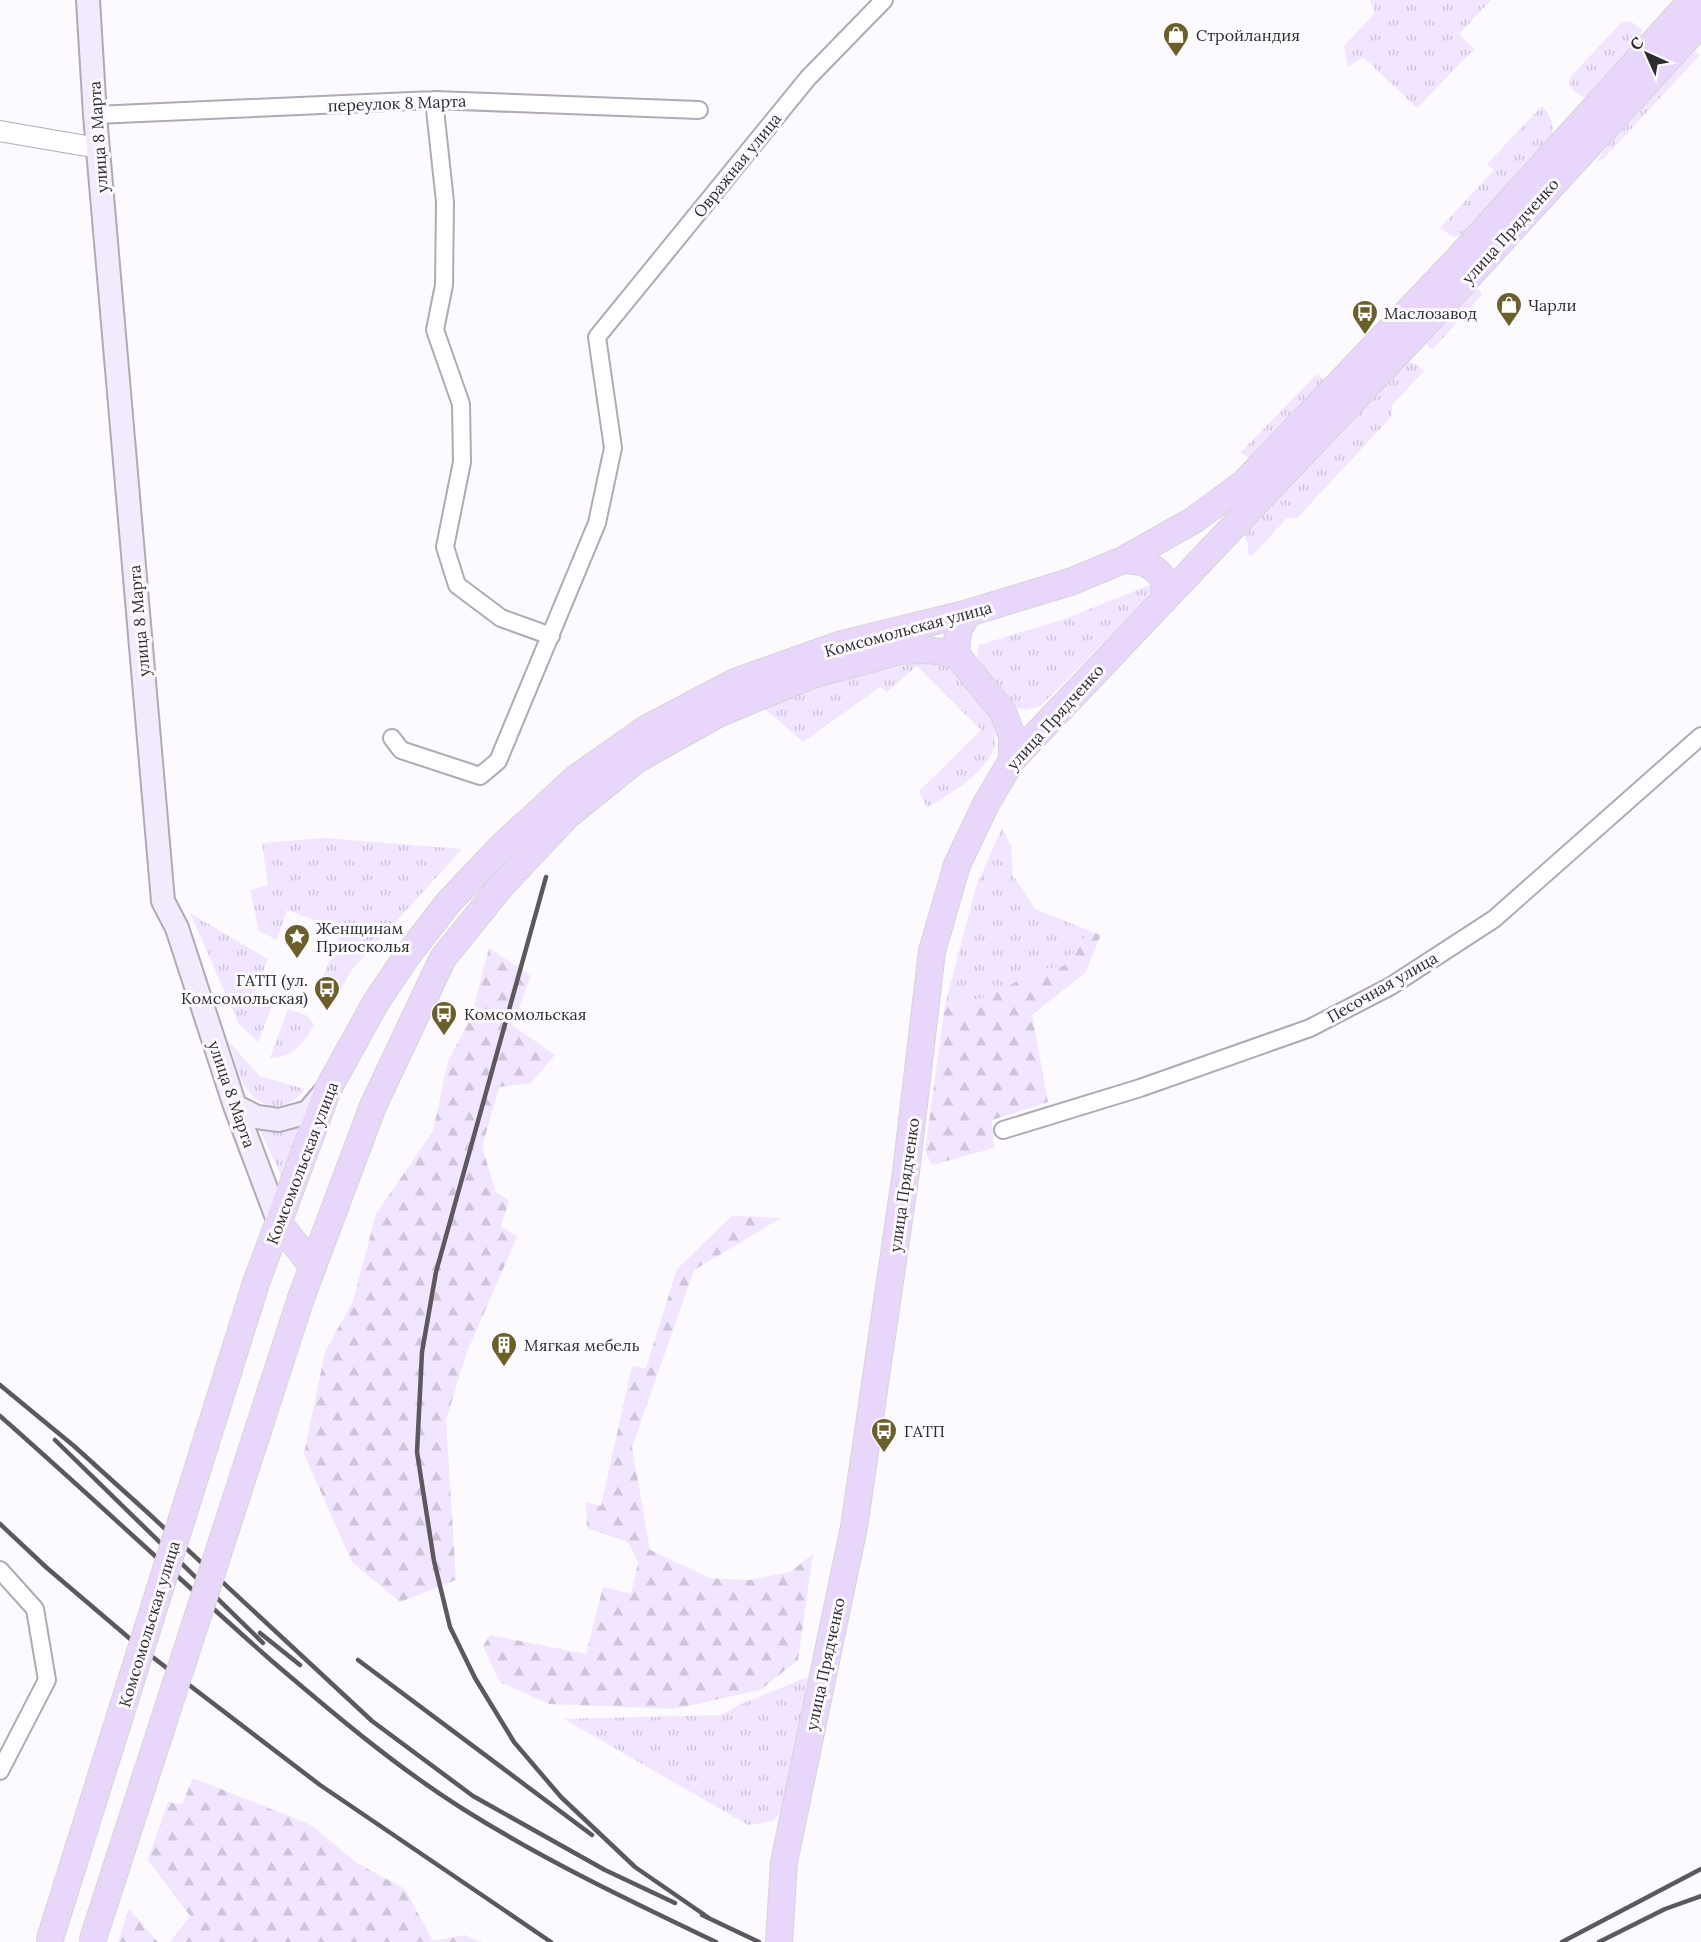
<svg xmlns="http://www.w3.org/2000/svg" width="1701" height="1942" viewBox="0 0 1701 1942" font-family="Lora,serif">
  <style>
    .grass { fill: url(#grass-tufts) }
    .forest { fill: url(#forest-firs) }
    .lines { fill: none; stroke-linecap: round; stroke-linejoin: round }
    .minor-casing { stroke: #afaab4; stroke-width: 20 }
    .tertiary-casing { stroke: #afaab4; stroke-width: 22 }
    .secondary-casing { stroke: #afaab4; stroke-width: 26 }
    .primary-casing { stroke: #d5d5d6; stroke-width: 28 }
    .minor { stroke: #fff; stroke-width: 16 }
    .tertiary { stroke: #fff; stroke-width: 20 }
    .secondary { stroke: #f3ebfd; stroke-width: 22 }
    .primary { stroke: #e8d7fa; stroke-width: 26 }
    .rail { stroke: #5b595d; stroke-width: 4.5 }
    .primary-bridge-casing { stroke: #d5d5d6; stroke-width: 28; stroke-linecap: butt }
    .primary-bridge { stroke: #e8d7fa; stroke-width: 26 }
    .labels { text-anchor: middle; stroke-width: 6; stroke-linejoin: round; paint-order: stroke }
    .poi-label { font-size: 16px; fill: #2e2c30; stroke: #fcfafe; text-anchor: start }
    .street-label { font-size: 16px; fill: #2e2c30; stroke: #fcfafe }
  </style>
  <defs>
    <pattern id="grass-tufts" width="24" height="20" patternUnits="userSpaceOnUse" patternTransform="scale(1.5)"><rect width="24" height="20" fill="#f1e5ff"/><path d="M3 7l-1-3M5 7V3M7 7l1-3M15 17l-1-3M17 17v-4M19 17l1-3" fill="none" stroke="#cfc5db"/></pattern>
    <pattern id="forest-firs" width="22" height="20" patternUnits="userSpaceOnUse" patternTransform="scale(1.5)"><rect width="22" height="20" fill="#f1e5ff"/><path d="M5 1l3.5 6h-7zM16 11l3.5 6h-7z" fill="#cfc5db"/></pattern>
  </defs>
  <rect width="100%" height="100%" fill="#fcfafe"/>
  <!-- grass -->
  <path class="grass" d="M1370 0H1491L1459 34 1474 49 1417 108 1363 57 1348 67 1344 46 1375 13Z
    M1629 21 1633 23 1642 30 1639 41 1589 96 1582 97C1574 90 1566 87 1571 76L1621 23Z
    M1692 51 1697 52 1699 56 1603 159 1596 163 1612 138Z
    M1542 106C1551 116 1555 125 1551 138L1462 235 1454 237 1440 228 1494 170 1487 164Z
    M1473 288 1480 290 1482 295 1433 349 1428 346 1426 342 1429 335Z
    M1408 362 1417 364 1424 371 1392 405V416L1298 517 1286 519 1252 556 1247 553 1249 543 1246 541 1245 533 1401 364Z
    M1317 374 1328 382 1253 459 1240 453Z
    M1152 584 1155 590 1041 706 1026 710 1011 705 977 657 979 645 1065 619Z
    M930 660C936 661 943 662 948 665 959 672 967 687 975 697 980 704 987 712 991 720 1012 761 954 790 927 808L919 791 981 730 917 666 887 692 880 687 803 742 765 709 837 679Z
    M1002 828 1011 846 1013 875 1035 909 1090 931 1064 966 1039 970 984 998 945 1005 976 887Z
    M324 838 462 849 351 971 335 1000 318 990 342 930 287 910 277 940 259 931 250 890 268 885 262 843Z
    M190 913 268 959 254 995 273 1004 258 1042 239 1024Z
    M288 1009 306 1015 314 1024C306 1042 292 1058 270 1058Z
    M228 1041 260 1076 305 1089C286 1115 256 1110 242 1081 236 1069 233 1054 228 1041Z
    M299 1127 281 1176 260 1130 280 1132Z
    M808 1677 786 1805 773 1821 748 1825 564 1719 721 1715 741 1704Z"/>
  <!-- forest -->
  <path class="forest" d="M1090 931 1101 935 1085 973 1032 1015 1048 1102 992 1120 994 1148 932 1165 925 1151 945 1005 984 998 1039 970 1064 966Z
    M489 948 531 976 512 1025 555 1055 531 1083 499 1087 482 1147 496 1192 509 1201 501 1226 517 1237 467 1352 446 1420 456 1580 400 1602 352 1562 304 1454 325 1352 353 1301 376 1214 433 1131 448 1061 471 1018Z
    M732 1216 781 1218 694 1270 632 1447 650 1550 710 1578 750 1580 790 1572 813 1554 798 1660 760 1690 674 1709 550 1704 500 1682 483 1646 490 1635 586 1654 603 1587 631 1594 638 1563 628 1542 587 1528 586 1502 601 1506 632 1366 646 1368 677 1269Z
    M193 1778 311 1825 357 1863 405 1889 433 1941 465 1935 482 1942H170L190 1916 148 1860 168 1802 182 1804Z
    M129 1909 158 1942H118Z"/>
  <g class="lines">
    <defs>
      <path id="minor" d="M434 100 445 202 444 285 435 330 461 404 462 462 445 547 457 585 501 618 551 636
        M95 115 434 100 699 110
        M392 738 401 750 480 776 498 761 597 523 613 448 597 337 808 78 884 0
        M1003 1130 1140 1088 1310 1028 1391 986 1494 919 1701 736
        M0 1570 35 1609 47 1680 0 1771"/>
      <path id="tertiary" d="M0 131 98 148"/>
      <path id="secondary" d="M88 0 95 115 163 901 177 928 235 1106 279 1223
        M235 1106 257 1117 279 1120 308 1112 325 1092"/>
      <path id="primary" d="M1123 560C1144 561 1151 563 1165 580L1164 600
        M968 613 958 631 956 654 1003 712 1012 736V760
        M279 1223 313 1267
        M256 1283 328 1089 376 1002 407 956 448 903 503 845 576 778 646 729 735 682 842 644 968 613 1070 582 1123 560 1194 520 1244 483 1457 260 1692 0
        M301 1298 373 1106 443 958 503 884 568 815 636 760 718 714 812 675 900 651 928 650 956 654
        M779 1942 784 1862 854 1527 906 1172 932 951 957 865 986 804 1012 760 1414 336 1701 23"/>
    </defs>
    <!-- minor casing -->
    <use href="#minor" class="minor-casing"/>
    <!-- tertiary casing -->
    <use href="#tertiary" class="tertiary-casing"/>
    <!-- secondary casing -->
    <use href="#secondary" class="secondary-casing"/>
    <!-- primary casing -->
    <use href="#primary" class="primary-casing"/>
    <!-- minor -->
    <use href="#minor" class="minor"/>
    <!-- tertiary -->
    <use href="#tertiary" class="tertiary"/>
    <!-- secondary -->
    <use href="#secondary" class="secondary"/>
    <!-- primary -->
    <use href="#primary" class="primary"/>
    <!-- rail -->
    <path class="rail" d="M546 877 436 1272 422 1352 417 1452 434 1561 450 1627 475 1678 514 1742 561 1797 635 1867 709 1918
      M0 1385 74 1446 147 1512 372 1721 473 1796 605 1870 675 1903
      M0 1416C92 1497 181 1581 273 1662 334 1714 395 1766 463 1809 544 1860 630 1901 716 1942
      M55 1440 263 1643
      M0 1524 47 1568 142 1649 320 1785 551 1942
      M260 1633 300 1665
      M358 1660 592 1835
      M702 1915 759 1942
      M1562 1942 1701 1869
      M1599 1942 1665 1909 1701 1896"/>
    <defs>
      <path id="primary-bridge" d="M49 1942 256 1283
        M92 1942 301 1298"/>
    </defs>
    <!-- primary-bridge casing -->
    <use href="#primary-bridge" class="primary-bridge-casing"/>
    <!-- primary-bridge -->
    <use href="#primary-bridge" class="primary-bridge"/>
  </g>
  <!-- icons -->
  <defs>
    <symbol id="shop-pin" viewBox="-11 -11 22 30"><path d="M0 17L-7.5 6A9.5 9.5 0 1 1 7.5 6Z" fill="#6b5f2c" stroke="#fcfafe"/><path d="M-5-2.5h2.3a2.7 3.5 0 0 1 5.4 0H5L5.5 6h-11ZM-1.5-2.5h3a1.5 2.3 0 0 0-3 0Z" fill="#fff"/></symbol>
    <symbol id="bus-pin" viewBox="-11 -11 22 30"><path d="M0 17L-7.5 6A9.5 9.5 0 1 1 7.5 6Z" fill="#6b5f2c" stroke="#fcfafe"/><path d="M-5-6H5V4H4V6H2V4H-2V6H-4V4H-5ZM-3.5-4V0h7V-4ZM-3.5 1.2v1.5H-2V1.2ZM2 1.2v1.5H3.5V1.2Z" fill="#fff"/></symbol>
    <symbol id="sight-pin" viewBox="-11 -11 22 30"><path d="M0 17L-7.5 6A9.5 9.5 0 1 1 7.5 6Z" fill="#6b5f2c" stroke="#fcfafe"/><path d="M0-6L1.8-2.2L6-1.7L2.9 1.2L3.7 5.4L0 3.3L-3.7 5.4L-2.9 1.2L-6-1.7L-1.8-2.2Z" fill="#fff"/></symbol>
    <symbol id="building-pin" viewBox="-11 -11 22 30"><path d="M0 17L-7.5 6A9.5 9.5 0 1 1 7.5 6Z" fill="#6b5f2c" stroke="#fcfafe"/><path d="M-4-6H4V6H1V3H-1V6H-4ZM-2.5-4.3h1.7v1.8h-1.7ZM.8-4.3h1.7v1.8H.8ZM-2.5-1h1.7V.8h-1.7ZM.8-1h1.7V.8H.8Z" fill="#fff"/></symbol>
  </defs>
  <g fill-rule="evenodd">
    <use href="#shop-pin" x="1161" y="20" width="30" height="40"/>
    <use href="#shop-pin" x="1494" y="290" width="30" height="40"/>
    <use href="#bus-pin" x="1350" y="298" width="30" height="40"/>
    <use href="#sight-pin" x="282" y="922" width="30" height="40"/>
    <use href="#bus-pin" x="312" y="974" width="30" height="40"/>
    <use href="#bus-pin" x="429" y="999" width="30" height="40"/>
    <use href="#building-pin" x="489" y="1330" width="30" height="40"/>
    <use href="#bus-pin" x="869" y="1416" width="30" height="40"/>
  </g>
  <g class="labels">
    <!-- poi labels -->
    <g class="poi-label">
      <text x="1196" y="41">Стройландия</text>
      <text x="1528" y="311">Чарли</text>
      <text x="1384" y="319">Маслозавод</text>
      <text x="316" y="934">Женщинам<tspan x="316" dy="18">Приосколья</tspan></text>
      <text x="308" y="986" text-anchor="end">ГАТП (ул.<tspan x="308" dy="18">Комсомольская)</tspan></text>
      <text x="464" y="1020">Комсомольская</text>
      <text x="524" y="1351">Мягкая мебель</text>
      <text x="904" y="1437">ГАТП</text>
    </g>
    <!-- street labels -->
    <g class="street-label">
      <text transform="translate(397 103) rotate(-2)" y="6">переулок 8 Марта</text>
      <text transform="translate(98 137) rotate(-94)" y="6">улица 8 Марта</text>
      <text transform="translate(737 165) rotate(-51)" y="6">Овражная улица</text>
      <text transform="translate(1510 231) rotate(-48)" y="6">улица Прядченко</text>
      <text transform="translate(139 621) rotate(-95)" y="6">улица 8 Марта</text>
      <text transform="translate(908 629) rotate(-15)" y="6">Комсомольская улица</text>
      <text transform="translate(1055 717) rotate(-48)" y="6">улица Прядченко</text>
      <text transform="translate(1382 987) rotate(-30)" y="6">Песочная улица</text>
      <text transform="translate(232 1094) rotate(71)" y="6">улица 8 Марта</text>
      <text transform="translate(302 1163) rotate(-69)" y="6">Комсомольская улица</text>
      <text transform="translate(904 1185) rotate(-82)" y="6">улица Прядченко</text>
      <text transform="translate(149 1624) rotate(-73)" y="6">Комсомольская улица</text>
      <text transform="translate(825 1664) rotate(-78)" y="6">улица Прядченко</text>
    </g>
  </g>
  <!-- north arrow -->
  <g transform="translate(1647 54) rotate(315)" stroke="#fcfafe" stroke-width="4.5" paint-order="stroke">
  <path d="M0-4.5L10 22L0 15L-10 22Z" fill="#2e2c30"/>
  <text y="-9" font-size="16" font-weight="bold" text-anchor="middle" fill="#2e2c30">С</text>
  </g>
</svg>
